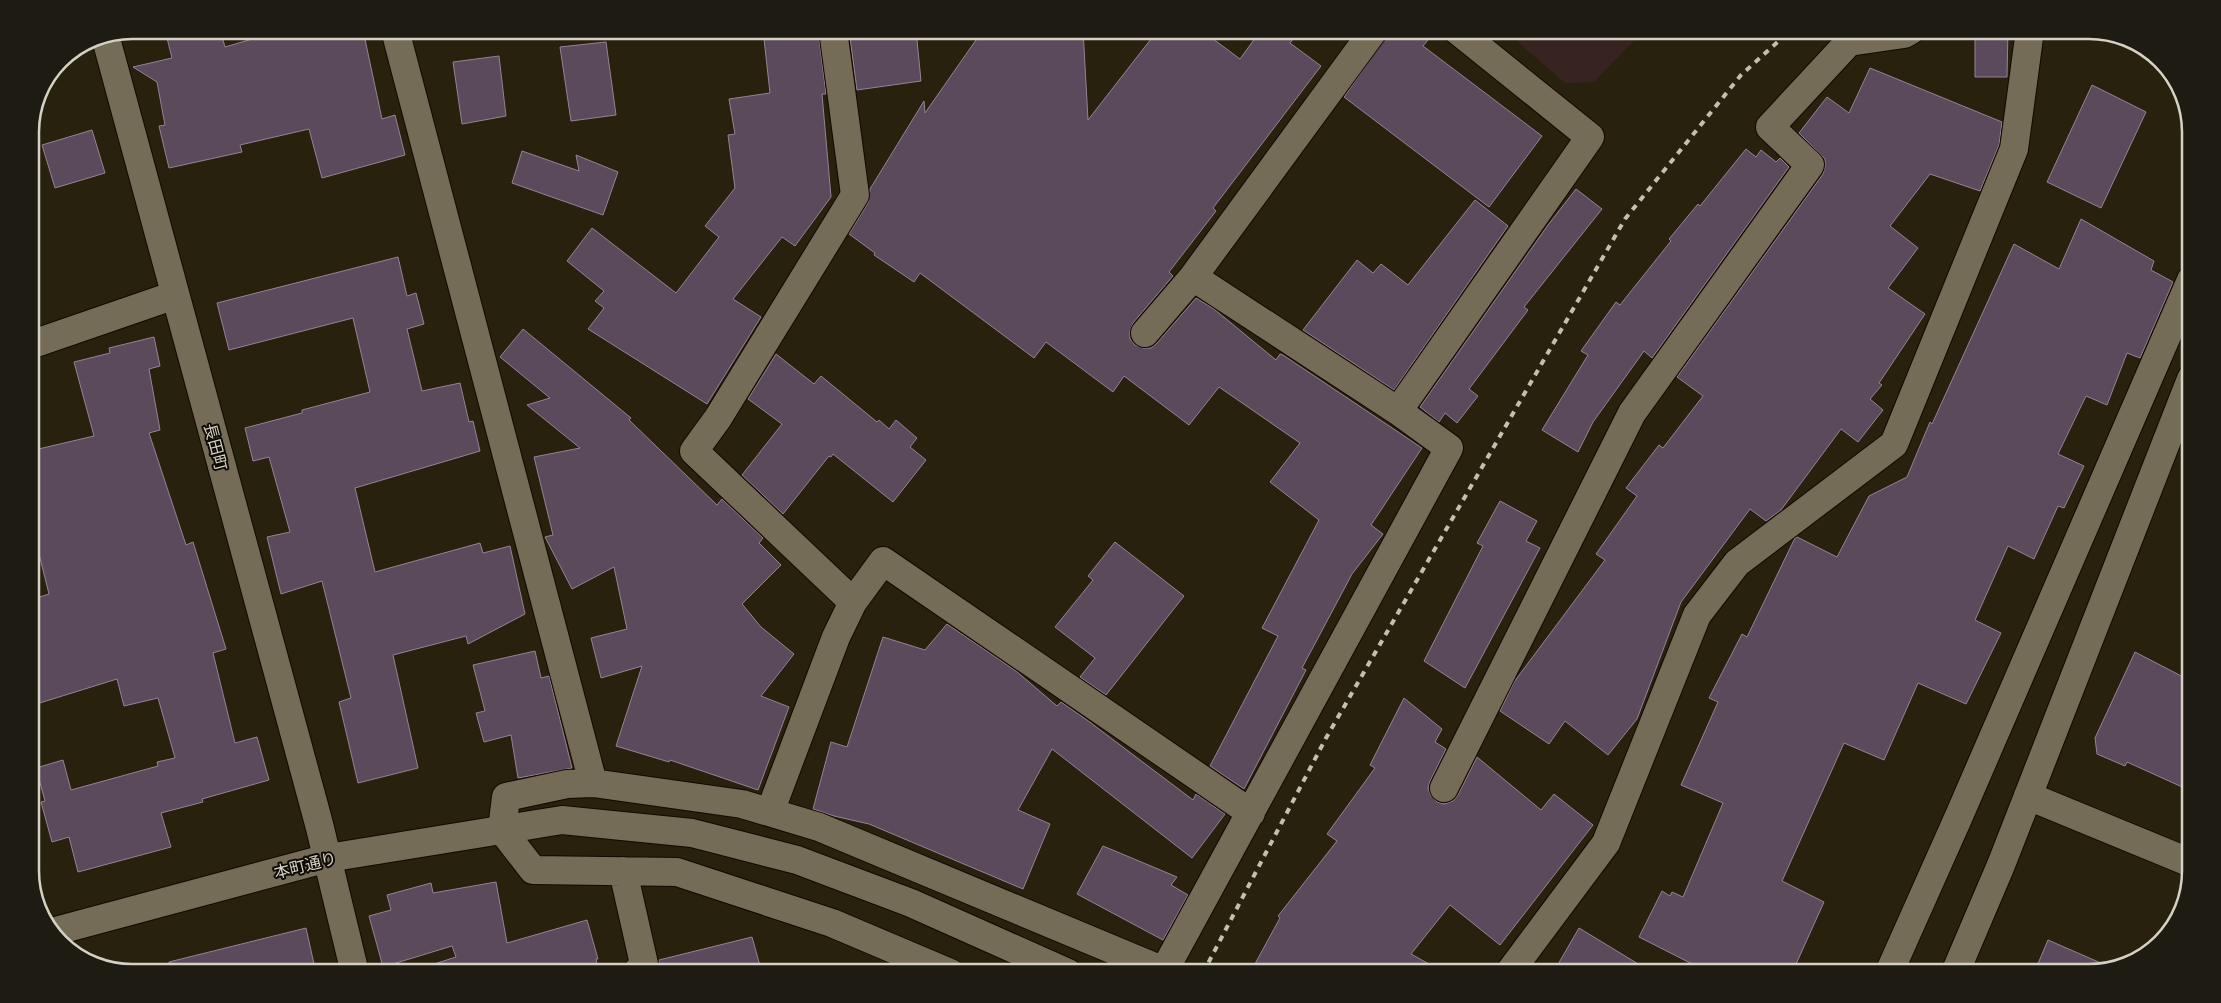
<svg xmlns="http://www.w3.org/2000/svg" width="2221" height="1003" viewBox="0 0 2221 1003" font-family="Quicksand,'Noto Sans JP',sans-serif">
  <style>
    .education { fill: #362322 }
    .building { fill: #5b4a5b; stroke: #958395 }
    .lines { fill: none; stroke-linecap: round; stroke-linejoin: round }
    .street-casing { stroke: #100a00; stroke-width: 30 }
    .secondary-casing { stroke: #100a00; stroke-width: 30 }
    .street { stroke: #746c56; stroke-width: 28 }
    .secondary { stroke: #746c56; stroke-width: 28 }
    .rail { stroke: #c3bfb2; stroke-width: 4; stroke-dasharray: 6 6; stroke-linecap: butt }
    .labels { text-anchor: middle; stroke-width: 4; stroke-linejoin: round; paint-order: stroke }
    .street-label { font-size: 16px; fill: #d5d1c5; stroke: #0e0b04 }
    .rim { fill: none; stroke: #d5d1c5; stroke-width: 2.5 }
  </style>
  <rect width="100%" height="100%" fill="#28210d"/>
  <!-- education -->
  <path class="education" d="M1504 30H1644L1594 82 1565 83Z"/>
  <!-- building -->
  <path class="building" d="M165 30H220L225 47 283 30H363L382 119 395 115 405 155 322 178 309 129 240 145 242 152 169 168 159 126 165 125 157 82 133 67 172 58Z
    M763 30H818L826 94H822L831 197 795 246 782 237 733 299 761 317 707 404 588 329 604 308 595 301 604 291 567 261 592 228 676 293 719 237 705 226 735 188 728 135 735 134 729 99 770 93Z
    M849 30H916L921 81 857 90Z
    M983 30H1083L1088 120 1158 30H1201L1240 59 1261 30H1300L1290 43 1321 66 1213 208 1216 211 1169 272 1173 276 1133 323 1130 331V339L1135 345 1143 348H1151L1157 343 1196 298 1214 309 1276 360 1280 354 1283 355 1422 448 1371 525 1383 534 1352 574 1302 668 1306 670 1244 789 1210 766 1278 636 1262 628 1319 520 1270 482 1300 443 1219 387 1189 425 1124 376 1113 392 1046 342 1034 358 920 273 914 282 874 255 875 253 849 234 868 203 870 189 924 101 925 113Z
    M1395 30H1436L1423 46 1542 136 1489 207 1344 97 1389 33Z
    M1975 30H2008L2007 77H1975Z
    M606 42 616 115 571 121 560 47Z
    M499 56 506 116 462 124 453 62Z
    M1870 68 2002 122 1999 145 1980 191 1930 174 1890 226 1918 248 1888 288 1925 314 1879 383 1882 385 1870 399 1883 410 1858 442 1841 429 1781 510 1766 521 1750 509 1681 602 1637 719 1608 755 1565 721 1549 744 1500 711 1514 682 1605 560 1596 554 1637 496 1626 488 1659 445 1663 448 1703 396 1677 377 1823 174 1825 167V159L1799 133 1827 97 1849 113Z
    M2092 85 2146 112 2101 208 2047 182Z
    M92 130 105 173 55 188 42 145Z
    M1746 149 1756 157 1761 150 1776 162 1780 158 1789 167 1652 358 1644 351 1593 422 1578 452 1542 430 1588 355 1581 351 1616 302 1620 305 1671 241 1669 239 1698 204 1700 206Z
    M522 151 579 171 576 155 618 172 603 215 512 183Z
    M1576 189 1602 209 1524 307 1528 310 1469 389 1478 396 1457 423 1445 413 1439 422 1420 407 1548 225Z
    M1475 200 1508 226 1394 390 1303 330 1357 260 1373 273 1381 264 1408 285Z
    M2081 219 2154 261 2151 270 2173 282 2140 358 2127 353 2107 405 2086 396 2058 454 2084 466 2064 508 2058 506 2034 559 2008 546 1975 620 2001 633 1966 704 1918 683 1884 760 1844 743 1782 881 1824 902 1792 973H1710L1639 937 1662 891 1670 896 1672 892 1683 897 1723 803 1681 785 1718 702 1709 698 1742 634 1747 637 1795 538 1797 537 1837 557 1869 496 1907 477 1930 422 1932 424 2014 244 2059 269Z
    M398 257 407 296 416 293 424 324 407 329 422 391 460 383 469 422 473 421 480 451 355 488 375 572 480 543 483 553 510 546 525 614 468 644 466 636 393 655 418 768 358 783 339 702 351 698 322 581 281 594 267 537 290 532 269 457 253 461 245 428 302 413V410L370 392 353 318 229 350 217 303Z
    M523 329 631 418 629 420 717 505 722 499 763 538 759 543 781 565 742 604 761 627 794 654 761 696 789 707 758 790 670 760 669 762 616 746 642 666 601 678 591 638 627 629 614 567 572 589 545 537 553 535 534 457 580 448 527 405 550 398 500 357Z
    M154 337 160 366 149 369 160 430 149 433 186 545 193 542 226 649 213 653 235 743 257 737 269 780 202 799 203 802 161 813 171 847 78 872 69 837 52 842 41 802 45 801 36 768 63 760 71 790 158 766 157 762 175 758 158 698 124 706 117 679 30 706V600L49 594 30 518V451L94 436 74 362 110 353 109 348Z
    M776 354 814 384 821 376 877 422 879 420 889 429 896 420 917 438 910 447 926 460 893 502 833 454 831 457 829 456 783 514 742 475 782 424 748 399Z
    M1500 501 1537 521 1526 541 1540 548 1465 688 1424 661 1483 546 1477 543Z
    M1115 542 1184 596 1106 695 1080 677 1095 658 1055 627 1093 580 1088 576Z
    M947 624 1016 671 1057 706 1061 702 1087 720 1193 800 1196 794 1225 814 1192 858 1052 749 1018 810 1050 824 1023 889 869 824 834 816 813 809 831 742 847 747 883 637 925 650Z
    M535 651 541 678 549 676 572 768 518 778 511 735 484 742 476 713 485 711 473 665Z
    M2135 652 2191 681V791L2127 762 2125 766 2097 754 2095 738Z
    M1404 698 1442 729 1435 742 1446 749 1430 781 1428 788 1431 796 1437 802 1444 804 1453 801 1458 795 1477 757 1541 810 1554 794 1593 825 1500 945 1450 905 1411 954 1445 973H1250L1280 918 1278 916 1337 841 1327 834 1375 768 1370 765Z
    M1103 846 1177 877 1171 885 1188 895 1163 940 1077 894Z
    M496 882 507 943 587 920 598 959H596L599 973H432L431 965 456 957 452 946 383 967 369 916 391 910 387 895 431 883 433 893Z
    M306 928 316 973H170L169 962Z
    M1579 928 1653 973H1553Z
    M752 937 762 973H656L659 967V960Z
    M2048 940 2110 967 2090 973H2034Z"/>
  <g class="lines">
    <defs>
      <path id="street" d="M395 30 593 783 567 784 506 797 502 830 533 870 677 872 832 923 950 973
        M105 35 319 824 355 973
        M1193 277 1398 411
        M1145 333 1193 277 1374 30
        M30 345 175 295
        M853 602 883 561 1251 813
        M593 783 742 804 819 827 1164 971V973
        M1444 788 1632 413 1810 165 1770 127 1849 42 1904 34 1911 30
        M2028 796 2191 863
        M770 812 836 637 853 602 694 451 718 418 855 195 833 30
        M623 871 644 964 636 973
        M1164 971 1449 448 1398 411 1590 137 1457 30
        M1509 973 1606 843 1697 615 1737 563 1894 444 2014 149 2030 30"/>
      <path id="secondary" d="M52 932 328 858 562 820 692 833 797 860 911 903 1068 973
        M1889 973 1959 816 2191 280
        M1955 973 2001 865 2191 379"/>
    </defs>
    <!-- street casing -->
    <use href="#street" class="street-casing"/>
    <!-- secondary casing -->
    <use href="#secondary" class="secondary-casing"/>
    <!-- street -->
    <use href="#street" class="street"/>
    <!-- secondary -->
    <use href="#secondary" class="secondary"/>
    <!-- rail -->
    <path class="rail" d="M1203 973 1326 738 1625 219 1741 75 1791 30"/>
  </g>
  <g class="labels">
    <!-- street labels -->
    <g class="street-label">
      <text transform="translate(216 447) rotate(75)" y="6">長田町</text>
      <text transform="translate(305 865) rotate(-14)" y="6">本町通り</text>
    </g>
  </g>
  <!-- crop -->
  <path d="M0 0H2221V1003H0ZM132 39H2089A93 93 0 0 1 2182 132V871A93 93 0 0 1 2089 964H132A93 93 0 0 1 39 871V132A93 93 0 0 1 132 39Z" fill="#1e1b13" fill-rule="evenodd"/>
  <path class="rim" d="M132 39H2089A93 93 0 0 1 2182 132V871A93 93 0 0 1 2089 964H132A93 93 0 0 1 39 871V132A93 93 0 0 1 132 39Z"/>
</svg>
